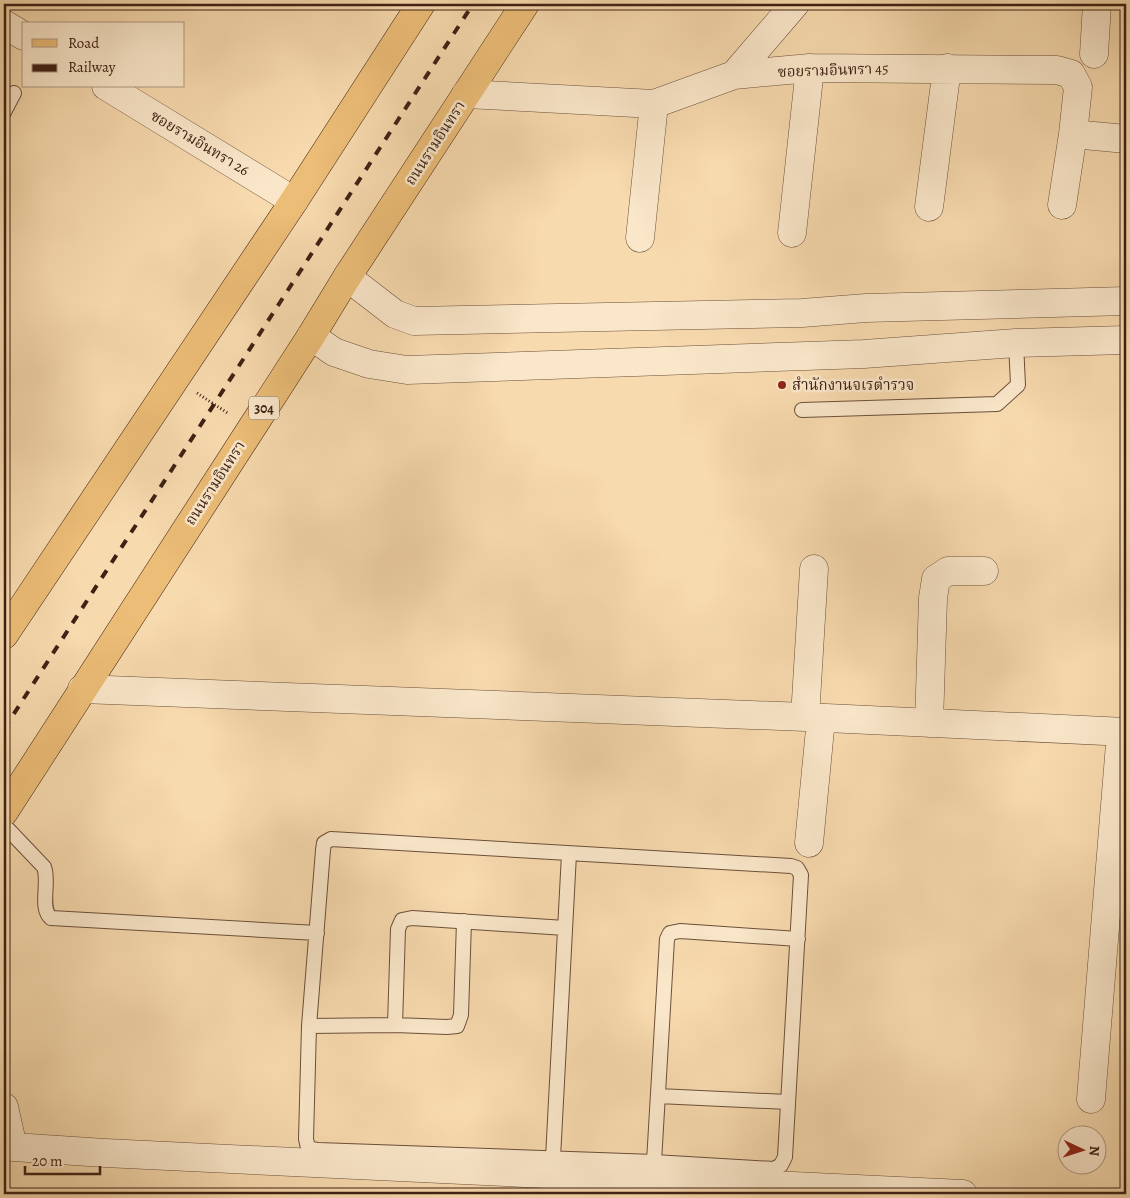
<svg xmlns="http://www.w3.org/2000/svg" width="1130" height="1198" viewBox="0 0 1130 1198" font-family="Alegreya,'Noto Serif Thai',serif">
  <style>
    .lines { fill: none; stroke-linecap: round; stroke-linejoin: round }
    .lane-casing { stroke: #6c4f3b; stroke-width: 16 }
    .street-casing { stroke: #6c4f3b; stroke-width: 29 }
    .primary-casing { stroke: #3e2115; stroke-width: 29 }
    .path { stroke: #3e2115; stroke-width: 3; stroke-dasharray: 1 2.5; stroke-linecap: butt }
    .lane { stroke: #fae7ca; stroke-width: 14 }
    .street { stroke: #fae7ca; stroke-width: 28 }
    .primary { stroke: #ecbd77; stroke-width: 28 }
    .rail { stroke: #3e2115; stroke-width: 4; stroke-dasharray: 9 9; stroke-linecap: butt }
    .poi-dot { fill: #8f2418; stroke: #fae7ca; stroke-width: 2 }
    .labels { text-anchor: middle; stroke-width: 5; stroke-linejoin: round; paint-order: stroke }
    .shield { fill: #fae7ca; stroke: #765c4b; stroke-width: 1 }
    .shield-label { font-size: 14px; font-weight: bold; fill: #3e2115 }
    .street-label { font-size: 15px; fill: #3e2115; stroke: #fae7ca }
    .poi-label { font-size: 15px; fill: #3e2115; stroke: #fae7ca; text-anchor: start }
  </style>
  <rect width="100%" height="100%" fill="#f7daae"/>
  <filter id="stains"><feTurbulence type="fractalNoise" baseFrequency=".004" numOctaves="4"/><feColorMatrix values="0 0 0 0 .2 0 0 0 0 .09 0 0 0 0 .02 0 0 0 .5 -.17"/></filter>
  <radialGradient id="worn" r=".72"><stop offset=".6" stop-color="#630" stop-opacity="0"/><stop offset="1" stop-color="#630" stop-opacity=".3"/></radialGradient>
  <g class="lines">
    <defs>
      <path id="lane" d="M4 112 14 93
        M802 410 997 404 1018 385 1016 343
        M4 825 44 867C50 882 39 908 51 918L317 933
        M331 839 791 866 797 868 801 875 785 1157 781 1165 774 1169 654 1162 318 1150 308 1148 306 1139 309 1026 323 850 324 843Z
        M395 1025 447 1027 457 1026 461 1015 464 921
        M309 1026 395 1025 398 929 402 920 412 918 565 928
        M658 1096 788 1102
        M553 1158 569 854
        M654 1162 667 939 670 933 680 931 798 939"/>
      <path id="street" d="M4 24 24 36
        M1094 54 1097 4
        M734 75 795 4
        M106 86 294 201
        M466 94 654 104 734 75 810 68 1057 70 1071 74 1078 87 1073 134 1062 205
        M1073 134 1126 139
        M929 207 947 68
        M792 233 810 68
        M640 238 654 104
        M347 277 395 314 414 321 802 313 866 308 1126 301
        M311 336 334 352 369 364 407 370 864 354 1016 343 1126 340
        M82 689 805 717 1126 732
        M805 717 814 569
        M929 723 933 598 936 579 948 571H984
        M809 843 821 719
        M1091 1099 1121 732
        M4 1107 13 1147 105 1153 963 1194"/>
      <path id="primary" d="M4 635 294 201 421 4
        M4 812 311 336 347 277 525 4"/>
    </defs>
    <!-- lane casing -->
    <use href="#lane" class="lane-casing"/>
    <!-- street casing -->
    <use href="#street" class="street-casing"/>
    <!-- primary casing -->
    <use href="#primary" class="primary-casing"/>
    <!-- path -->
    <path class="path" d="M197 393 229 414"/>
    <!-- lane -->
    <use href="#lane" class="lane"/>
    <!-- street -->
    <use href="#street" class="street"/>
    <!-- primary -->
    <use href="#primary" class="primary"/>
    <!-- rail -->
    <path class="rail" d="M4 729 473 4"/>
  </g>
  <!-- markers -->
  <circle class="poi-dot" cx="782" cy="385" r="5"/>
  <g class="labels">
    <!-- shield labels -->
    <rect class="shield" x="249" y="396.5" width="30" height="23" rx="4"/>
    <g class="shield-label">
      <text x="264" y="413">304</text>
    </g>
    <!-- street labels -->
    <g class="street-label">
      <text transform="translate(833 70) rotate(-2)" y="5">ซอยรามอินทรา 45</text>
      <text transform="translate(200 143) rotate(31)" y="5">ซอยรามอินทรา 26</text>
      <text transform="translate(435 143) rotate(-57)" y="5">ถนนรามอินทรา</text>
      <text transform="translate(215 483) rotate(-57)" y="5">ถนนรามอินทรา</text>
    </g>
    <!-- poi labels -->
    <g class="poi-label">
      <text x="792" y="390">สำนักงานจเรตำรวจ</text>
    </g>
  </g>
  <!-- margin -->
  <rect width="1130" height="1198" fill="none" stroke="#f7daae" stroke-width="20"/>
  <rect x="5" y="5" width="1120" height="1188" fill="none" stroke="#3e2115" stroke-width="2.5"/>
  <rect x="10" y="10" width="1110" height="1178" fill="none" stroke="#3e2115"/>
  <!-- legend -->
  <rect x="22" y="22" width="162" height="65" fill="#fae7ca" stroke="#af9882"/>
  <rect x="32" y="39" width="25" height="8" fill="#ecbd77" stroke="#af9882"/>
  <text x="68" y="48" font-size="15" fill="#3e2115">Road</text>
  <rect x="32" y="64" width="25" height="8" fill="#3e2115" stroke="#af9882"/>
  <text x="68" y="72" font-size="15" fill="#3e2115">Railway</text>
  <!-- north arrow -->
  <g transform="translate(1082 1150) rotate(94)"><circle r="24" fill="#fae7ca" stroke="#af9882"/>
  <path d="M0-4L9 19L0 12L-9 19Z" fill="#8f2418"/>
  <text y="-8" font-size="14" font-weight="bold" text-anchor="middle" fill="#3e2115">N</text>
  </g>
  <!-- scale -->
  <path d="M25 1166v8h75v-8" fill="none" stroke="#3e2115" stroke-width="2.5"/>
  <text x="32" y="1166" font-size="15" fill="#3e2115" stroke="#fae7ca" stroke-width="4" paint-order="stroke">20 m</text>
  <rect width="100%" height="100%" filter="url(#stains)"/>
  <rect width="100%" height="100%" fill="url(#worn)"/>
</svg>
